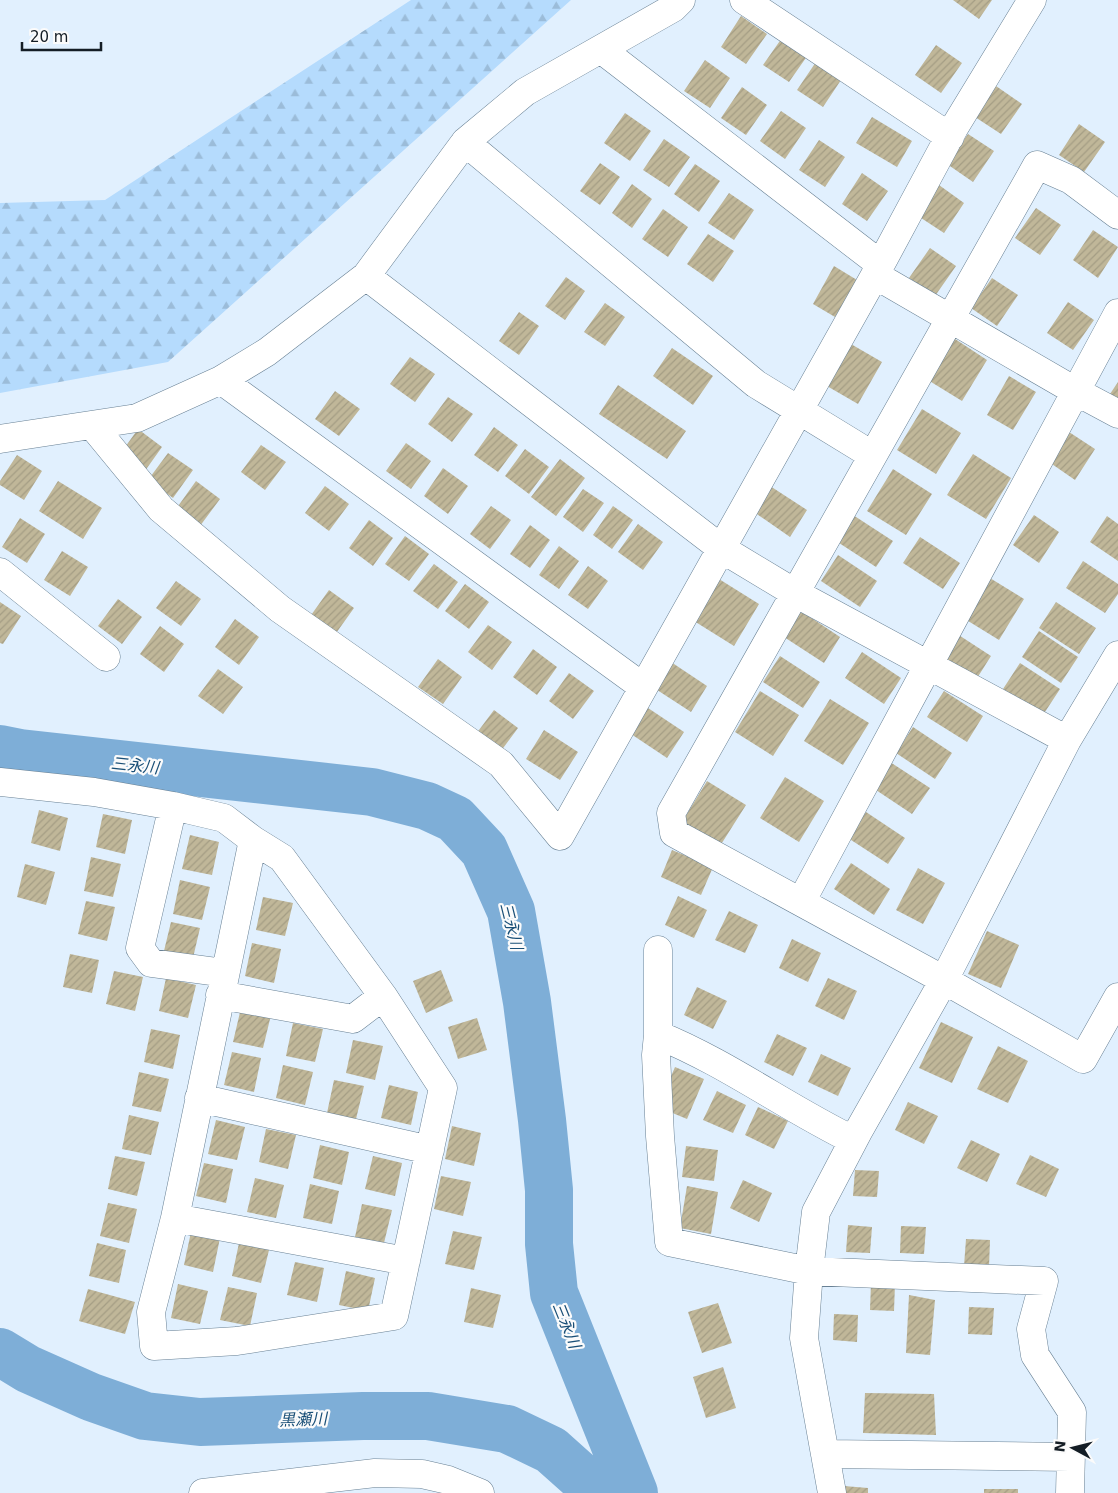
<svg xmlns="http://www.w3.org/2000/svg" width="1118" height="1493" viewBox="0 0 1118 1493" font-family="'DejaVu Sans','Noto Sans JP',sans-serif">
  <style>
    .forest { fill: url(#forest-firs) }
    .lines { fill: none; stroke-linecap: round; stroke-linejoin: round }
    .river { stroke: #7eaed7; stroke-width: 48 }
    .building { fill: url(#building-hatch) }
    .minor-casing { stroke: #688094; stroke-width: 29 }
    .minor { stroke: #fff; stroke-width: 28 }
    .labels { text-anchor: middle; stroke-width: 4.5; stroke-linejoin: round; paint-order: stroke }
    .water-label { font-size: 16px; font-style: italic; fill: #194f77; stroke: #fbfbfb }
  </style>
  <defs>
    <pattern id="forest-firs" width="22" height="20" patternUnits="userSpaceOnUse" patternTransform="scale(1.25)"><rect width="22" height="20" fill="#b5dbfd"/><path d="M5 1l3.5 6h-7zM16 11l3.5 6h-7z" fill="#9bbcd9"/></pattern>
    <pattern id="building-hatch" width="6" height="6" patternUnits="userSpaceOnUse" patternTransform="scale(1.25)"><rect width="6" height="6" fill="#c0b799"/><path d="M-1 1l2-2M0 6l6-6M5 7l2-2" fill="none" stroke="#a49d84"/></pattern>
  </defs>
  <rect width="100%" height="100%" fill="#e1f0fe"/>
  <!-- forest -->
  <path class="forest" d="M411 0H571L168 362 0 393V203L105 200Z"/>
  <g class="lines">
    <!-- river -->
    <path class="river" d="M0 749 20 753 372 792 427 806 455 819 484 850 511 911 527 1002 542 1120 549 1190V1244L554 1293 634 1493
      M0 1352 28 1369 91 1397 145 1416 200 1422 363 1416H428L507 1429 551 1450 599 1493"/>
  </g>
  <!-- building -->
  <path class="building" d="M953 0H992L979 19Z
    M741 16 767 34 746 64 721 47Z
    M784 35 810 52 789 82 763 65Z
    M936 45 962 63 941 93 915 75Z
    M818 59 843 77 823 107 797 90Z
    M705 60 730 78 710 108 684 91Z
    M996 86 1022 104 1001 134 975 117Z
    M742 87 767 105 746 135 721 118Z
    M781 111 806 128 785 159 760 141Z
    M625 113 651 131 630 161 604 143Z
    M872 117 912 141 897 167 856 143Z
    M1079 124 1105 142 1084 172 1059 155Z
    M968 134 994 151 973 182 947 164Z
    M664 139 690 157 669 187 643 170Z
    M819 140 845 157 825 187 799 170Z
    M600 163 620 177 600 205 580 191Z
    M695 164 720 181 699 212 674 194Z
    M862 173 888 191 867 221 842 204Z
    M632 184 652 199 632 228 612 213Z
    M939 185 964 203 944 233 918 216Z
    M729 193 754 210 734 240 708 223Z
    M1036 208 1061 225 1040 255 1015 238Z
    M663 209 688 227 668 257 642 239Z
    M1093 230 1118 247 1098 278 1073 260Z
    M708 234 734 251 713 282 687 264Z
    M930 248 956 266 935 296 909 278Z
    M834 266 857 280 835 317 813 304Z
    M566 277 585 291 565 320 545 306Z
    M992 278 1018 295 997 326 971 308Z
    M1068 302 1094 320 1073 350 1047 333Z
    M605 303 625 317 605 346 584 332Z
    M519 312 539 326 519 355 499 341Z
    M949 335 987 360 962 401 923 377Z
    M844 340 882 362 858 404 820 382Z
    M672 348 713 376 693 405 653 376Z
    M410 357 435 374 415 402 390 384Z
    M1009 376 1036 392 1013 430 987 415Z
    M1118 382V404L1108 397Z
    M618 385 686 431 667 459 599 414Z
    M335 391 360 409 339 436 315 419Z
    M448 397 473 414 452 442 428 424Z
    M922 409 961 433 936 474 897 450Z
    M494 427 518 445 498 472 474 455Z
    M138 429 162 447 142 475 118 457Z
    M1069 432 1095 449 1075 480 1049 462Z
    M406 443 431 461 411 489 386 471Z
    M261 445 286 462 265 490 241 472Z
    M525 449 549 467 529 494 505 476Z
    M168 453 193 470 173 498 148 480Z
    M973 454 1011 478 986 519 947 495Z
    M17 455 42 471 24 500 0 485V481Z
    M560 459 585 478 556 516 531 497Z
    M443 468 468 486 448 514 424 496Z
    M893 469 932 494 906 535 867 511Z
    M58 481 102 508 83 539 39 511Z
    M196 481 220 499 200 526 176 509Z
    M767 484 807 510 790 537 751 510Z
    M325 486 349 504 329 531 305 513Z
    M583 489 604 503 583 532 563 517Z
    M491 506 511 520 490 549 470 534Z
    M613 506 633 520 612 549 593 535Z
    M853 515 893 541 876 567 836 541Z
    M1034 515 1059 532 1039 563 1013 545Z
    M1107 516 1118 524V561L1090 542Z
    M20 518 45 534 27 563 2 547Z
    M369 520 393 538 373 566 349 548Z
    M638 524 663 542 643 570 618 552Z
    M530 525 550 540 530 568 510 554Z
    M405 536 429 554 409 581 385 564Z
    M920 537 960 563 943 589 903 563Z
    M559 546 579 561 559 589 539 575Z
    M62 551 88 567 70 596 44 580Z
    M838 555 877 581 860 607 821 581Z
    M1083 561 1118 584V594L1105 613 1066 588Z
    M434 564 458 582 438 609 413 591Z
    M588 566 608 581 588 609 568 595Z
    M985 575 1024 599 999 640 960 616Z
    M719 579 759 604 734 646 694 621Z
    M176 581 201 599 181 626 156 608Z
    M465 584 489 602 469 629 445 611Z
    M329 590 354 608 334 636 309 618Z
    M118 599 142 617 122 644 98 626Z
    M0 602 21 616 3 644 0 643Z
    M1056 602 1096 628 1079 654 1039 628Z
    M801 611 840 637 824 663 784 637Z
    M235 619 259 637 239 665 215 647Z
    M488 625 512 642 492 670 468 652Z
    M160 626 184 644 164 672 140 654Z
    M951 630 991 656 974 683 934 656Z
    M1039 631 1078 657 1061 683 1022 657Z
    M533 649 557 667 537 695 513 677Z
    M862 652 901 678 884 704 845 678Z
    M780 656 820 682 803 708 763 682Z
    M438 659 462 677 443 704 418 687Z
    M668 660 707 686 691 712 651 686Z
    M1020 663 1060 689 1043 715 1003 689Z
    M218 669 243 687 223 714 198 696Z
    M569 673 594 691 573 719 549 701Z
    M760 691 799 715 773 756 735 732Z
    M944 691 983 716 967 742 927 717Z
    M830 699 869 723 843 765 804 741Z
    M645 706 684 732 667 758 628 732Z
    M494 710 518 728 498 755 473 738Z
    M913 727 952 753 935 779 896 753Z
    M544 730 578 752 560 780 526 759Z
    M890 762 930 788 912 814 873 788Z
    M785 777 824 801 799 842 760 818Z
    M707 781 746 805 720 846 682 822Z
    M39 810 68 818 60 851 31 843Z
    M866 812 905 838 888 864 848 838Z
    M103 814 132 820 125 854 96 847Z
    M190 835 219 842 212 875 182 869Z
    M672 850 713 867 701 895 661 877Z
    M91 857 121 864 113 897 84 891Z
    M851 863 890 889 874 915 834 889Z
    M25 864 55 872 46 905 17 897Z
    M918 868 945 883 923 924 896 910Z
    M180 880 210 887 202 920 173 914Z
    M678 896 707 910 694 938 665 925Z
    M263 897 293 903 285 936 256 930Z
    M86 901 115 907 107 941 78 934Z
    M729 911 758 925 745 953 715 940Z
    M171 922 200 928 192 962 163 955Z
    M987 931 1019 945 1001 988 968 974Z
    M792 939 821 953 808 982 779 968Z
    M252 943 281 949 274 983 245 976Z
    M70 954 99 960 92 993 63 987Z
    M441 970 453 1001 426 1013 413 981Z
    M114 971 143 977 135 1011 106 1004Z
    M166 978 196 985 188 1018 159 1011Z
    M828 978 857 991 844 1020 815 1006Z
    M697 987 727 1001 713 1029 684 1015Z
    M241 1008 271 1015 263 1048 233 1042Z
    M477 1018 487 1050 458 1059 448 1027Z
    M941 1022 973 1037 952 1083 919 1068Z
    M293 1023 323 1029 315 1062 286 1056Z
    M151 1029 180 1035 173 1069 144 1062Z
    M777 1034 807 1048 793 1076 764 1062Z
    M353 1040 383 1046 375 1080 346 1073Z
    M998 1046 1028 1061 1008 1103 977 1089Z
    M232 1052 261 1058 254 1092 224 1085Z
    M821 1054 851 1068 838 1096 808 1082Z
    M283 1065 313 1072 305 1105 276 1098Z
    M675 1067 704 1079 687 1119 658 1107Z
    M139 1072 169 1079 161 1112 132 1106Z
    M334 1080 364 1086 356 1119 327 1113Z
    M389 1085 418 1092 411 1125 381 1118Z
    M717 1091 746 1105 733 1133 703 1120Z
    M908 1102 938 1116 924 1144 895 1130Z
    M758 1107 788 1121 774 1149 745 1135Z
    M129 1115 159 1122 151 1155 122 1149Z
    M216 1120 245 1127 237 1160 208 1154Z
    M452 1126 481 1133 474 1166 445 1159Z
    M266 1129 296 1135 288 1169 259 1162Z
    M971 1140 1000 1154 987 1182 957 1168Z
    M320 1145 349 1152 342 1185 313 1178Z
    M686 1146 718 1150 714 1181 682 1177Z
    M1030 1155 1059 1169 1046 1197 1016 1184Z
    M115 1156 145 1162 137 1196 108 1189Z
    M373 1156 402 1163 395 1196 365 1189Z
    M204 1163 233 1169 226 1203 196 1196Z
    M855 1170 879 1171 877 1197 853 1196Z
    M441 1176 471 1182 463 1216 434 1209Z
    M255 1178 284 1185 276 1218 247 1212Z
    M743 1180 772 1193 759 1222 730 1208Z
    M310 1184 339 1191 332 1224 303 1218Z
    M687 1186 718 1192 711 1234 680 1228Z
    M108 1203 137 1209 129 1243 100 1236Z
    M362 1204 392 1210 384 1243 355 1237Z
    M848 1225 872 1227 870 1253 846 1252Z
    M901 1226 926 1227 924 1254 900 1253Z
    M453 1231 482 1237 474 1270 445 1264Z
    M191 1232 220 1238 213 1272 184 1265Z
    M966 1239 990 1240 989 1267 964 1266Z
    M97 1243 126 1250 119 1283 89 1276Z
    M239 1243 269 1250 261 1283 232 1276Z
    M295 1262 324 1268 317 1302 287 1295Z
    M346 1271 375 1278 368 1311 339 1305Z
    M871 1283 895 1284 894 1311 870 1310Z
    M178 1284 208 1291 200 1324 171 1318Z
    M228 1287 257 1293 250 1326 220 1320Z
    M471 1288 501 1295 493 1328 464 1322Z
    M88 1289 135 1302 125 1334 79 1321Z
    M909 1295 935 1300 930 1355 906 1353Z
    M718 1303 732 1343 702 1353 688 1312Z
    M969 1307 994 1308 992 1335 968 1334Z
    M834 1314 858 1315 857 1342 833 1340Z
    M723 1367 736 1408 706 1418 693 1377Z
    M865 1393 934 1394 936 1435 863 1433Z
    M844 1486 868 1488V1493H844Z
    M984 1489H1018V1493H984Z"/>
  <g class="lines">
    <defs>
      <path id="minor" d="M744 0 950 137
        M602 50 880 264
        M465 142 756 384 872 455
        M1118 215 1071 180 1037 165 671 813 674 833 944 980 1083 1059 1118 997
        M875 275 1077 392 1118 414
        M366 276 722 549 795 593 1067 740
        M221 380 643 687
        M92 425 161 509 280 609 501 764 560 836 875 275 954 128 1032 0
        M0 439 137 418 221 380 267 352 366 276 465 142 525 92 673 8 681 0
        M0 572 106 657
        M0 782 94 792 173 806 224 818 253 840 282 858 383 996 443 1088 394 1316 237 1341 154 1346 151 1312 175 1218 253 840
        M173 806 140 948 151 963 225 973
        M801 902 1118 313
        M658 950V1035L656 1055 660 1136 669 1242 809 1271 1044 1281 1031 1329 1035 1355 1072 1412 1070 1493
        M220 995 353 1019 383 996
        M658 1035C727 1063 787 1108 853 1140
        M199 1098 430 1150
        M175 1218 406 1261
        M825 1454 1070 1457
        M203 1493 375 1473 422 1474 448 1480 480 1493
        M832 1493 804 1338 809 1271 816 1212 859 1130 944 980 1067 740 1118 655"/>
    </defs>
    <!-- minor casing -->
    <use href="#minor" class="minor-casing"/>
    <!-- minor -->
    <use href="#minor" class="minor"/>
  </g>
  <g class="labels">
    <!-- water labels -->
    <g class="water-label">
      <text transform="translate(135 765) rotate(6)" y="6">三永川</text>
      <text transform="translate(512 926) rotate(76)" y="6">三永川</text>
      <text transform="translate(567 1325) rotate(68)" y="6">三永川</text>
      <text transform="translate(303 1419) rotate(-2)" y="6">黒瀬川</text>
    </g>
  </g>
  <!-- north arrow -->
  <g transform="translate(1073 1448) rotate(277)" stroke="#fbfbfb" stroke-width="4" paint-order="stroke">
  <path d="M0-4L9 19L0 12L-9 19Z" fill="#141d25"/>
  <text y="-8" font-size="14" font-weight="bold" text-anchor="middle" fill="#141d25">N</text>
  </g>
  <!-- scale -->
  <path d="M22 42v8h79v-8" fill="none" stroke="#141d25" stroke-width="2.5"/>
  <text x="30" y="42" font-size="15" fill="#141d25" stroke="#fbfbfb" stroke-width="4" paint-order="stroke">20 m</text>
</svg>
